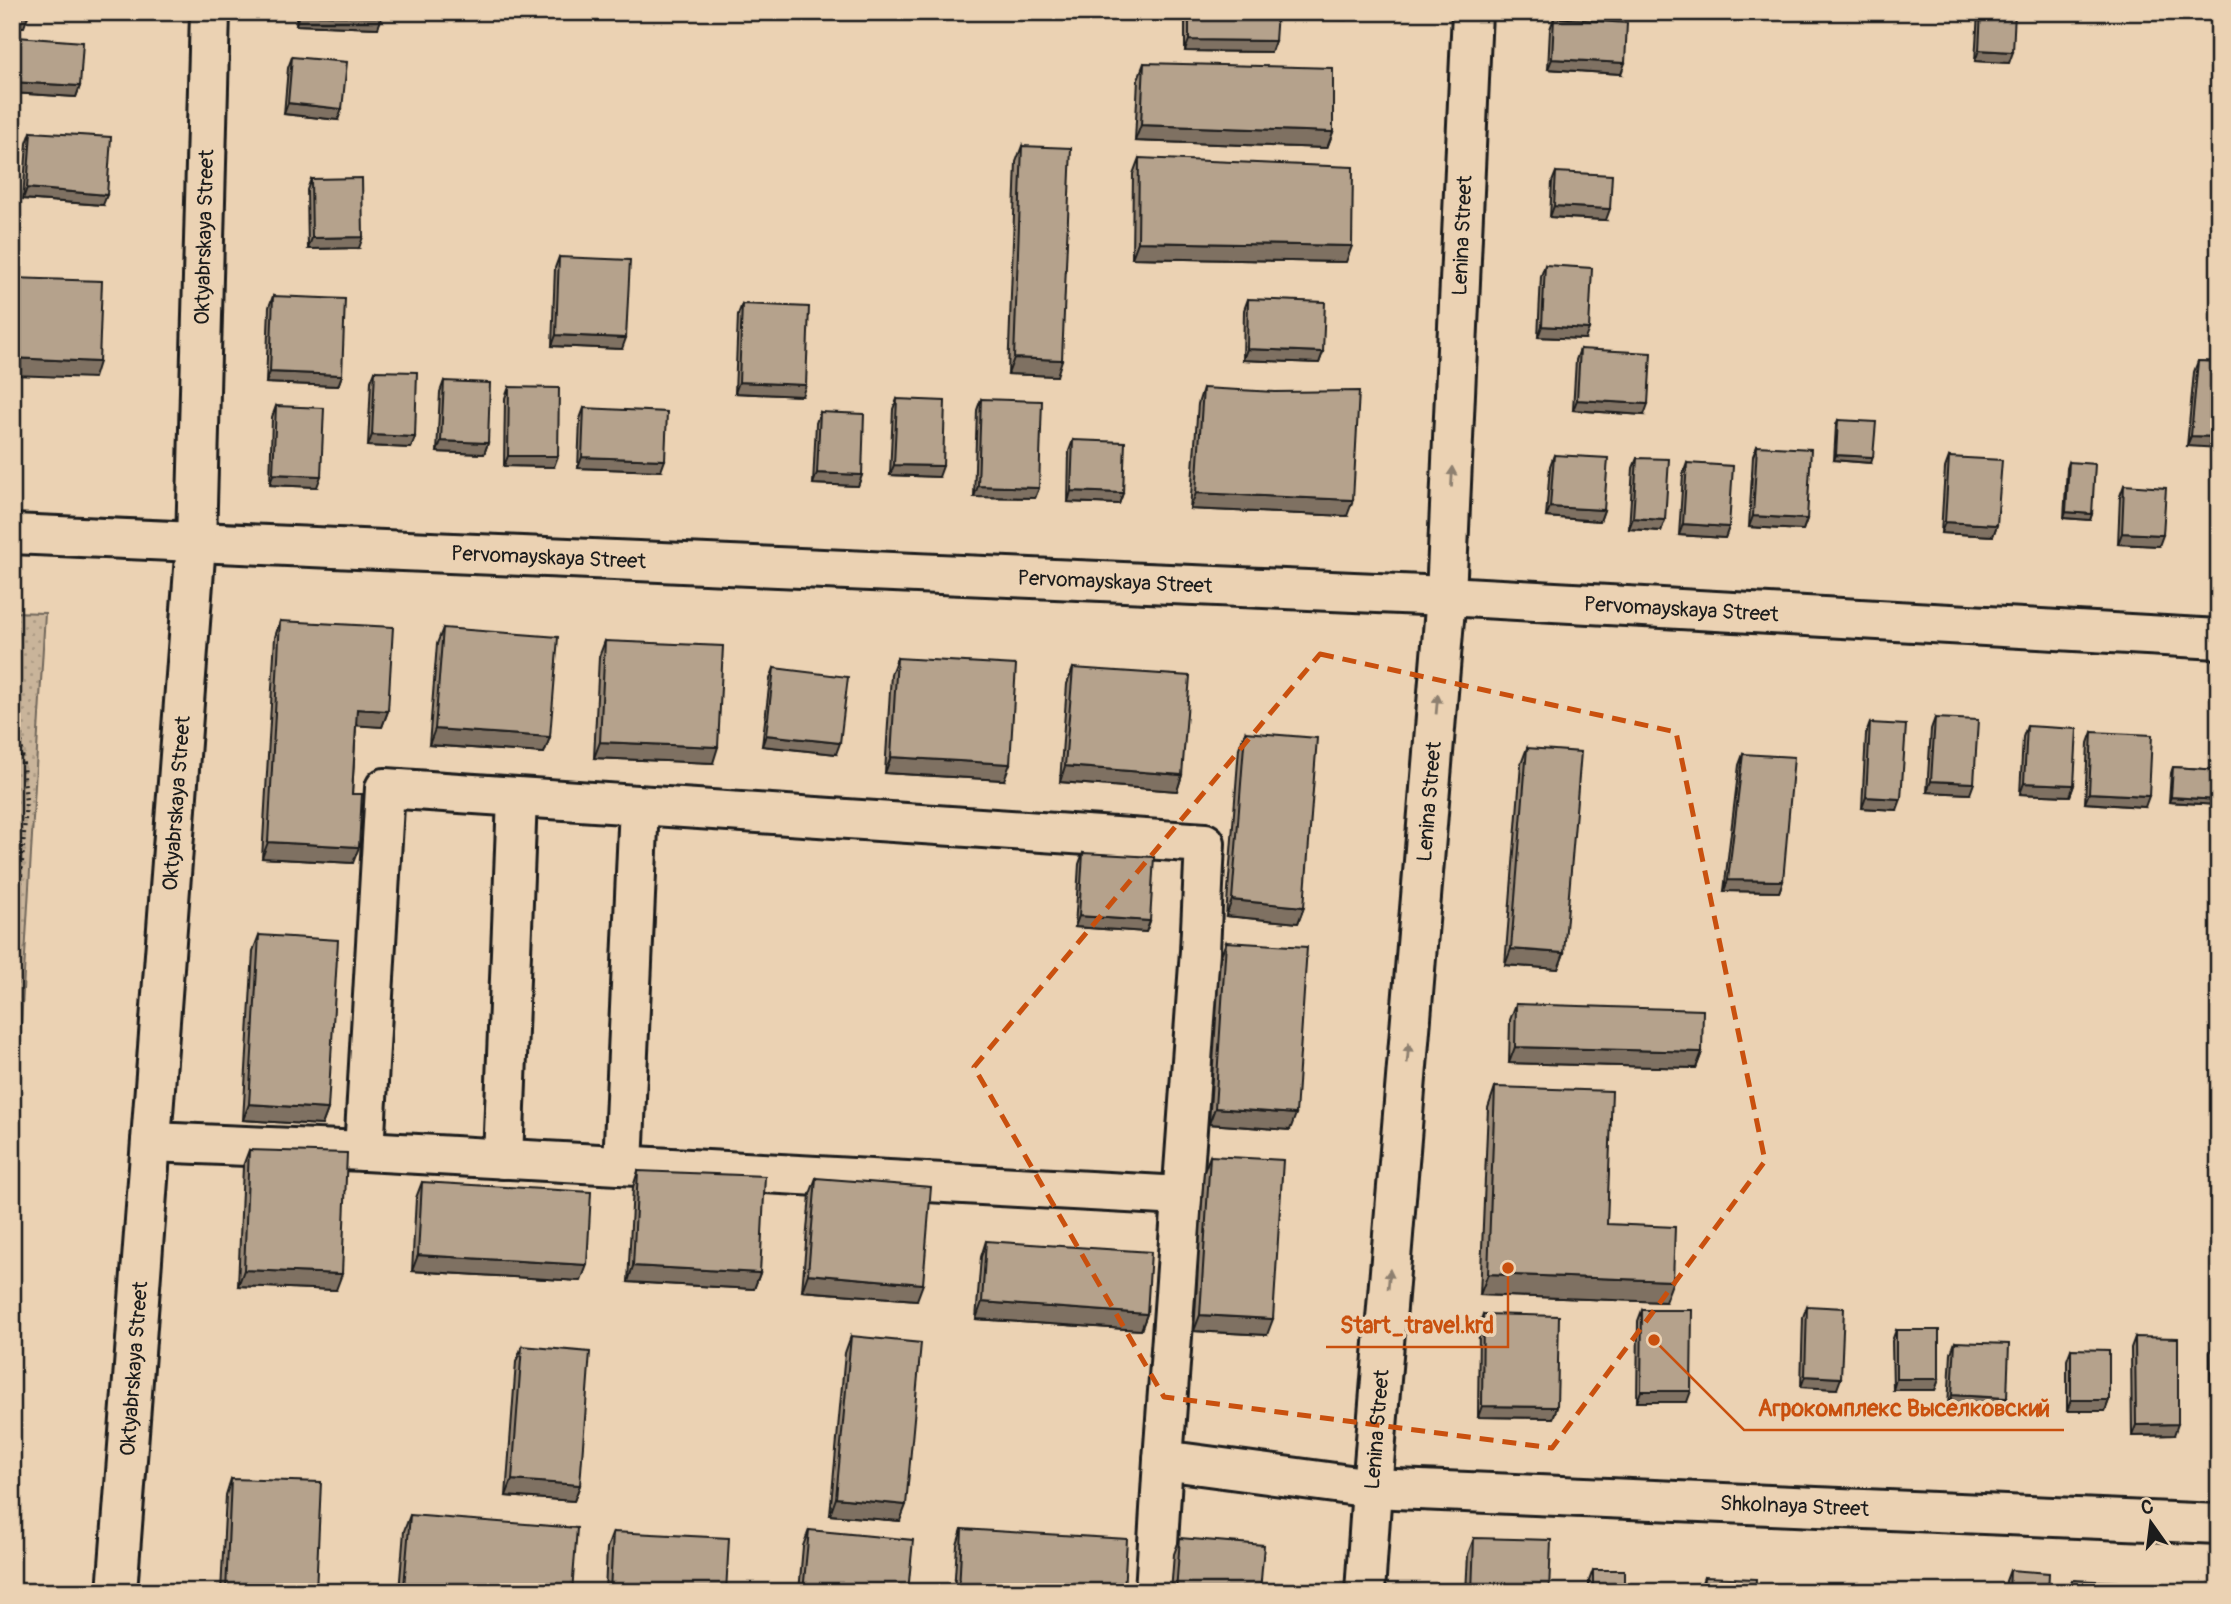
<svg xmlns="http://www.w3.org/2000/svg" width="2231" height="1604" viewBox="0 0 2231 1604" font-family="Pangolin,sans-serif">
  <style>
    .green { fill: url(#green-dots); stroke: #72685b; stroke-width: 2 }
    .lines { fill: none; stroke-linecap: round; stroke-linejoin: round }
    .minor-casing { stroke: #1c1c1c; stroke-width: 44 }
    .path { stroke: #1c1c1c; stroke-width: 4.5; stroke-dasharray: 2 5; stroke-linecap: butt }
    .minor { stroke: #ebd2b3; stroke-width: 38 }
    .wall { fill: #9c8b78; stroke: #1c1c1c; stroke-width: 2 }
    .shaded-wall { fill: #7f7162; stroke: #1c1c1c; stroke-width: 2 }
    .building { fill: #b5a28c; stroke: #1c1c1c; stroke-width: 2 }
    .oneway { fill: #8e806f }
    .marked { fill: none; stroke: #c9500e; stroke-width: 5; stroke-dasharray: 14 9; stroke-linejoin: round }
    .labels { text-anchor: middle; stroke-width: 7; stroke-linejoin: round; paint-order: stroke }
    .street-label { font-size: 21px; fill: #1c1c1c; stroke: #ebd2b3 }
    .leader { fill: none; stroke: #c9500e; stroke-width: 2.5 }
    .callout-dot { fill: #c9500e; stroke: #ebd2b3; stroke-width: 2.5 }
    .callout-label { font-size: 23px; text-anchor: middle; font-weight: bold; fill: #c9500e; stroke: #ebd2b3; stroke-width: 7; stroke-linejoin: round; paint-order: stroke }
  </style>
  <defs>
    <pattern id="green-dots" width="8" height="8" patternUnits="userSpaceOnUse" patternTransform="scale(1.75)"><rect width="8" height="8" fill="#c9b49a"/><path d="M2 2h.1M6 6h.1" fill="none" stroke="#ac9a84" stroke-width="1.8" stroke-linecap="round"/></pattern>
  </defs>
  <rect width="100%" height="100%" fill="#ebd2b3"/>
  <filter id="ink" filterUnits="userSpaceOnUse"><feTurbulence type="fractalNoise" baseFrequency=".0143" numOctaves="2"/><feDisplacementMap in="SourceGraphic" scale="14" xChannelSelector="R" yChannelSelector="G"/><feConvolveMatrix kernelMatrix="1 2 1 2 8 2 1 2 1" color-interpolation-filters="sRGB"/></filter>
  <g filter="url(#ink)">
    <!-- green -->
    <path class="green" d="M12 612 45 613 12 1179Z"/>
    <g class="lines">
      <defs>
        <g id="minor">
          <path id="s1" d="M12 534 1446 596 2219 639"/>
          <path d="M151 1142 364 1151 1182 1196"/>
          <path d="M364 1151 385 788 1205 843 1200 951 1163 1460"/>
          <path d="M503 1159 517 798"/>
          <path d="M623 1165 639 806"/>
          <path id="s2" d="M117 1592 196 543 210 12"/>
          <path id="s3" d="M1155 1592 1163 1460 1372 1488 2219 1524"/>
          <path id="s4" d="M1365 1592 1372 1488 1446 596 1472 12"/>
        </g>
      </defs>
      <!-- minor casing -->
      <use href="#minor" class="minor-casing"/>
      <!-- path -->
      <path class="path" d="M12 688 17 692 26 803 12 1002"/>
      <!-- minor -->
      <use href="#minor" class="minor"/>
    </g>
    <!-- wall -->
    <path class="wall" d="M296 12H382L378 28 296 25Z
      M1186 12H1277L1271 52 1185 51V15Z
      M1978 12H2015L2009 63 1975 61Z
      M1554 18 1621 74 1548 69 1550 29Z
      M17 37 80 86 76 97 12 93 13 48Z
      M292 57 338 120 284 114 288 68Z
      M1144 63 1333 132 1327 148 1135 141 1138 79Z
      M31 132 103 205 23 199 27 143Z
      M1022 146 1057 376 1008 374 1016 162Z
      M1139 158 1346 262 1132 258 1133 174Z
      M1556 172 1606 220 1550 217 1552 182Z
      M311 179 359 248 308 249 307 190Z
      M559 257 622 349 552 346 555 268Z
      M1545 265 1585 339 1538 337 1541 276Z
      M273 296 342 375 338 386 266 383 269 307Z
      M1248 299 1323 352 1319 363 1243 360 1244 310Z
      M742 304 802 396 735 393 738 315Z
      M1580 349 1644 415 1573 410 1576 360Z
      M2198 361 2219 362 2187 446 2194 372Z
      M375 371 415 437 411 448 368 446 371 381Z
      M444 381 488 443 484 454 437 452 440 392Z
      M509 387 554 467 504 466 505 398Z
      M1203 388 1347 516 1190 509 1198 404Z
      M897 399 939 477 890 475 893 409Z
      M981 399 1039 488 1035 498 974 497 977 410Z
      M276 406 317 487 270 485 272 417Z
      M584 408 661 471 578 468 580 419Z
      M820 412 862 475 858 486 813 484 816 423Z
      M1838 420 1871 463 1834 460 1836 425Z
      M1073 440 1123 493 1119 504 1068 502 1069 451Z
      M1757 446 1807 519 1803 530 1749 527 1753 456Z
      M1554 455 1604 510 1600 521 1546 517 1550 466Z
      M1949 457 1997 525 1993 536 1941 533 1945 468Z
      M1637 458 1665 520 1661 531 1629 529 1633 468Z
      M2069 462 2092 514 2090 520 2064 518 2067 468Z
      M1687 463 1729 527 1725 538 1679 535 1683 474Z
      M2124 485 2159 546 2118 544 2120 496Z
      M280 621 388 711 382 727 356 725 352 794 353 863 262 858 275 637Z
      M443 628 550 737 544 753 429 745 437 644Z
      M605 641 713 763 594 758 599 657Z
      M897 658 1004 780 885 773 891 674Z
      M774 668 836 754 762 746 770 679Z
      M1073 668 1182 775 1177 791 1060 782 1067 684Z
      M1935 718 1970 794 1927 792 1931 729Z
      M1870 723 1897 810 1862 808 1866 734Z
      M2027 726 2074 785 2070 796 2020 794 2023 737Z
      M1245 732 1304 907 1298 923 1226 916 1239 748Z
      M2092 732 2145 807 2085 803 2088 743Z
      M1527 748 1564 953 1558 969 1505 965 1521 764Z
      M1743 754 1783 881 1779 892 1724 891 1739 765Z
      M2173 767 2219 770 2218 805 2169 802 2171 773Z
      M1083 853 1150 921 1146 932 1075 927 1079 864Z
      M259 935 328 1109 322 1125 243 1120 253 951Z
      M1226 942 1290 1130 1209 1124 1220 958Z
      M1516 1004 1702 1052 1696 1068 1509 1063 1510 1020Z
      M1495 1087 1607 1224 1665 1302 1480 1295 1488 1108Z
      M249 1150 336 1290 238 1286 243 1166Z
      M1210 1156 1267 1335 1194 1331 1204 1172Z
      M638 1171 760 1273 754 1289 628 1282 633 1187Z
      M816 1178 917 1300 802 1291 810 1194Z
      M422 1182 581 1281 412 1271 416 1198Z
      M986 1241 1147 1314 1141 1330 976 1319 981 1257Z
      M1807 1306 1837 1389 1801 1387 1803 1317Z
      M1642 1310 1687 1402H1637L1638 1321Z
      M1483 1314 1557 1407 1553 1418 1478 1417 1479 1325Z
      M1896 1330 1939 1379 1935 1390H1893L1892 1341Z
      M851 1336 900 1521 830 1515 845 1353Z
      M2135 1337 2174 1435 2132 1436 2131 1348Z
      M1955 1342 2007 1398 2003 1409 1948 1406 1951 1353Z
      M2214 1342 2219 1421H2211L2210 1353Z
      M522 1346 580 1485 574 1501 506 1496 516 1362Z
      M2071 1349 2109 1400 2105 1411H2067V1360Z
      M231 1479 316 1592H221L226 1495Z
      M410 1515 572 1592H399L404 1531Z
      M962 1529 1124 1592H954L957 1545Z
      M809 1530 908 1592H799L803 1546Z
      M613 1532 726 1592H605L607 1548Z
      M1180 1538 1260 1592H1171L1174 1554Z
      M1474 1538 1549 1592H1466L1468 1554Z
      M1593 1570 1624 1592H1589V1581Z
      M2010 1570 2048 1592H2005L2006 1581Z
      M1704 1577 1755 1592H1700V1588Z
      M2072 1580 2119 1592H2068Z"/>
    <!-- shaded-wall -->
    <path class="shaded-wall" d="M1284 12H1349L1346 20 1282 17Z
      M1542 12H1630L1628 19 1540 16Z
      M299 14 382 17 378 28 296 25Z
      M12 16H28L24 27H12Z
      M1189 40 1275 41 1271 52 1185 51Z
      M1979 50 2013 52 2009 63 1975 61Z
      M1552 59 1625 63 1621 74 1548 69Z
      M13 82 80 86 76 97 12 93Z
      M288 103 342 109 338 120 284 114Z
      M1141 125 1333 132 1327 148 1135 141Z
      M27 188 107 195 103 205 23 199Z
      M1554 206 1610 209 1606 220 1550 217Z
      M363 237 359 248 308 249 312 238Z
      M1138 242 1352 246 1346 262 1132 258Z
      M1542 326 1589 329 1585 339 1538 337Z
      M556 335 626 338 622 349 552 346Z
      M1247 349 1323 352 1319 363 1243 360Z
      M12 358 99 362 94 378 12 375Z
      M1014 358 1062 360 1057 376 1008 374Z
      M270 372 342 375 338 386 266 383Z
      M739 382 806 385 802 396 735 393Z
      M1577 400 1648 404 1644 415 1573 410Z
      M372 435 415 437 411 448 368 446Z
      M2191 436 2219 437V448L2187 446Z
      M441 441 488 443 484 454 437 452Z
      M1836 455 1873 457 1871 463 1834 460Z
      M508 456H558L554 467 504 466Z
      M582 457 665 460 661 471 578 468Z
      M894 465 943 466 939 477 890 475Z
      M817 473 862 475 858 486 813 484Z
      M273 474 321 476 317 487 270 485Z
      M978 486 1039 488 1035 498 974 497Z
      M1071 491 1123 493 1119 504 1068 502Z
      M1196 493 1353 500 1347 516 1190 509Z
      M1550 507 1604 510 1600 521 1546 517Z
      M2066 512 2092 514 2090 520 2064 518Z
      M1753 516 1807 519 1803 530 1749 527Z
      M1633 518 1665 520 1661 531 1629 529Z
      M1945 522 1997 525 1993 536 1941 533Z
      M1683 524 1729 527 1725 538 1679 535Z
      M2122 533 2163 535 2159 546 2118 544Z
      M357 709 388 711 382 727 351 725Z
      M435 729 550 737 544 753 429 745Z
      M766 735 840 743 836 754 762 746Z
      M600 742 718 747 713 763 594 758Z
      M891 757 1010 764 1004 780 885 773Z
      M1065 766 1182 775 1177 791 1060 782Z
      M1931 781 1974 783 1970 794 1927 792Z
      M2024 783 2074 785 2070 796 2020 794Z
      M2089 793 2149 796 2145 807 2085 803Z
      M1866 797 1901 799 1897 810 1862 808Z
      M2171 797 2219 800V803L2218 805 2169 802Z
      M268 842 359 847 353 863 262 858Z
      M1728 880 1783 881 1779 892 1724 891Z
      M1232 900 1304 907 1298 923 1226 916Z
      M1079 916 1150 921 1146 932 1075 927Z
      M1511 949 1564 953 1558 969 1505 965Z
      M1515 1047 1702 1052 1696 1068 1509 1063Z
      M249 1104 328 1109 322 1125 243 1120Z
      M1215 1108 1296 1114 1290 1130 1209 1124Z
      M418 1255 587 1265 581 1281 412 1271Z
      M633 1266 760 1273 754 1289 628 1282Z
      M244 1270 342 1274 336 1290 238 1286Z
      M808 1274 923 1284 917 1300 802 1291Z
      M1488 1274 1673 1281 1665 1302 1480 1295Z
      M982 1302 1147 1314 1141 1330 976 1319Z
      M1200 1315 1273 1319 1267 1335 1194 1331Z
      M1805 1376 1841 1378 1837 1389 1801 1387Z
      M1896 1379H1939L1935 1390H1893Z
      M1641 1391H1691L1687 1402H1637Z
      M1952 1395 2007 1398 2003 1409 1948 1406Z
      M2071 1400H2109L2105 1411H2067Z
      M1482 1406 1557 1407 1553 1418 1478 1417Z
      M2215 1410H2219V1421H2211Z
      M2178 1424 2174 1435 2132 1436 2136 1425Z
      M512 1480 580 1485 574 1501 506 1496Z
      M836 1498 906 1505 900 1521 830 1515Z
      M404 1587 473 1592H403Z"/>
    <!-- building -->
    <path class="building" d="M12 12H28V16H12Z
      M300 12H382V17L299 14Z
      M1189 12H1277L1275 41 1189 40Z
      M1981 12H2015L2013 52 1979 50Z
      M1554 18 1627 23 1625 63 1552 59Z
      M17 37 83 42 80 86 13 82Z
      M292 57 347 62 342 109 288 103Z
      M1144 63 1333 68V132L1141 125Z
      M31 132 111 137 107 195 27 188Z
      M1022 146 1071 148 1062 360 1014 358Z
      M1139 158 1353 167 1352 246 1138 242Z
      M1556 172 1612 175 1610 209 1554 206Z
      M362 178 363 237 312 238 311 179Z
      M559 257 630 260 626 338 556 335Z
      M1545 265 1592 268 1589 329 1542 326Z
      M12 278 102 281 99 362 12 358Z
      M273 296 345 299 342 375 270 372Z
      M1248 299 1325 302 1323 352 1247 349Z
      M742 304 809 307 806 385 739 382Z
      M1580 349 1651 353 1648 404 1577 400Z
      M2198 361 2219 362V437L2191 436Z
      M375 371 417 372 415 437 372 435Z
      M444 381 490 383 488 443 441 441Z
      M509 387 559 388 558 456H508Z
      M1203 388 1275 392 1359 391 1353 500 1196 493Z
      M897 399 945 401 943 466 894 465Z
      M981 399 1042 401 1039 488 978 486Z
      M276 406 324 408 321 476 273 474Z
      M584 408 667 412 665 460 582 457Z
      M820 412 864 414 862 475 817 473Z
      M1838 420 1876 422 1873 457 1836 455Z
      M1073 440 1125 442 1123 493 1071 491Z
      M1757 446 1811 449 1807 519 1753 516Z
      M1554 455 1608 458 1604 510 1550 507Z
      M1949 457 2002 460 1997 525 1945 522Z
      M1637 458 1669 459 1665 520 1633 518Z
      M2069 462 2095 464 2092 514 2066 512Z
      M1687 463 1733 466 1729 527 1683 524Z
      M2124 485 2166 488 2163 535 2122 533Z
      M280 621 393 627 388 711 357 709 352 794H362L359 847 268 842Z
      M443 628 558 637 550 737 435 729Z
      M605 641 723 646 718 747 600 742Z
      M897 658 1016 665 1010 764 891 757Z
      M774 668 848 677 840 743 766 735Z
      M1073 668 1190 676 1182 775 1065 766Z
      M1935 718 1978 720 1974 783 1931 781Z
      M1870 723 1906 725 1901 799 1866 797Z
      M2027 726 2077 729 2074 785 2024 783Z
      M1245 732 1317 738 1304 907 1232 900Z
      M2092 732 2152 735 2149 796 2089 793Z
      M1527 748 1581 752 1564 953 1511 949Z
      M1743 754 1794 757 1783 881 1728 880Z
      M2173 767 2219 770V800L2171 797Z
      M1083 853 1154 857 1150 921 1079 916Z
      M259 935 338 940 328 1109 249 1104Z
      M1226 942 1307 947 1296 1114 1215 1108Z
      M1516 1004 1703 1010 1702 1052 1515 1047Z
      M1495 1087 1612 1091 1607 1224 1675 1227 1673 1281 1488 1274Z
      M249 1150 347 1153 342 1274 244 1270Z
      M1210 1156 1283 1160 1273 1319 1200 1315Z
      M638 1171 765 1176 760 1273 633 1266Z
      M816 1178 931 1187 923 1284 808 1274Z
      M422 1182 591 1192 587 1265 418 1255Z
      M986 1241 1151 1252 1147 1314 982 1302Z
      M1807 1306 1844 1308 1841 1378 1805 1376Z
      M1642 1310H1692L1691 1391H1641Z
      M1483 1314 1559 1316 1557 1407 1482 1406Z
      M1896 1330H1939V1379H1896Z
      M851 1336 921 1343 906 1505 836 1498Z
      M2135 1337 2178 1338V1424L2136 1425Z
      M1955 1342 2009 1344 2007 1398 1952 1395Z
      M2214 1342H2219V1410H2215Z
      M522 1346 590 1352 580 1485 512 1480Z
      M2071 1349 2109 1350V1400H2071Z
      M231 1479 321 1482 316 1592H226Z
      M410 1515 577 1528 572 1592H473L404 1587Z
      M962 1529 1127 1539 1124 1592H959Z
      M809 1530 913 1540 908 1592H803Z
      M613 1532 729 1538 726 1592H610Z
      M1180 1538 1264 1545 1260 1592H1176Z
      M1474 1538 1551 1540 1549 1592H1472Z
      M1593 1570H1624V1592H1593Z
      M2010 1570 2049 1573 2048 1592H2009Z
      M1704 1577 1756 1579 1755 1592H1703Z
      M2072 1580 2119 1582V1592H2071Z
      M2160 1586 2203 1588V1592H2160Z"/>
    <!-- one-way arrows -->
    <defs><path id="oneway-solid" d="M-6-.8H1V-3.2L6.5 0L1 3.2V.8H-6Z" transform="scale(1.75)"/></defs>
    <g class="oneway">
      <use href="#oneway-solid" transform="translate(1452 477) rotate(-87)"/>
      <use href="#oneway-solid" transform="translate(1437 704) rotate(-85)"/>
      <use href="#oneway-solid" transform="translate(1408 1053) rotate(-85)"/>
      <use href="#oneway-solid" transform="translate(1389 1279) rotate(-85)"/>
    </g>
  </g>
  <!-- marked area -->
  <path class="marked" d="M1320 654 1676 732 1765 1161 1552 1448 1164 1397 974 1067Z"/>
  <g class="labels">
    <!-- street labels -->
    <g class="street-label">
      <text dy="7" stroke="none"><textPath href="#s2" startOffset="1358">Oktyabrskaya Street</textPath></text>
      <text dy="7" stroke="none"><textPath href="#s4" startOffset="1360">Lenina Street</textPath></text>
      <text dy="7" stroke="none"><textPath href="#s1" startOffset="537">Pervomayskaya Street</textPath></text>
      <text dy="7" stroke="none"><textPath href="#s1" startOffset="1104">Pervomayskaya Street</textPath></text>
      <text dy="7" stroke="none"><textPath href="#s1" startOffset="1671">Pervomayskaya Street</textPath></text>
      <text dy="7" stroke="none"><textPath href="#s2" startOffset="791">Oktyabrskaya Street</textPath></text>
      <text dy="7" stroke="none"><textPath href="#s4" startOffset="793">Lenina Street</textPath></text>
      <text dy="7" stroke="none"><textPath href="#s2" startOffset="224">Oktyabrskaya Street</textPath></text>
      <text dy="7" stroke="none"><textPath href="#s4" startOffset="163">Lenina Street</textPath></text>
      <text dy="7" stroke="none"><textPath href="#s3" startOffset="766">Shkolnaya Street</textPath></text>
    </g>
  </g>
  <!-- callouts -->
  <path class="leader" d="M1508 1268L1508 1347H1326M1654 1340L1744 1430H2064"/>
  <g class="callout-dot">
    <circle cx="1508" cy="1268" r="7"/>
    <circle cx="1654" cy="1340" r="7"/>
  </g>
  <g class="callout-label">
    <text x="1417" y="1333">Start_travel.krd</text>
    <text x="1904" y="1416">Агрокомплекс Выселковский</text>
  </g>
  <!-- margin -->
  <rect width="2231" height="1604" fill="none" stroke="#ebd2b3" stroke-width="42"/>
  <rect x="21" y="21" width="2189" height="1562" fill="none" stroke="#1c1c1c" stroke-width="2.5" filter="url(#ink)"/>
  <!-- north arrow -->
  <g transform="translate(2151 1523) rotate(346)" stroke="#ebd2b3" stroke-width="5" paint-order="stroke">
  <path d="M0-5L12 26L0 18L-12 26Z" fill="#1c1c1c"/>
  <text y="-10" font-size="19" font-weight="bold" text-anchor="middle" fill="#1c1c1c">С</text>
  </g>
</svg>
